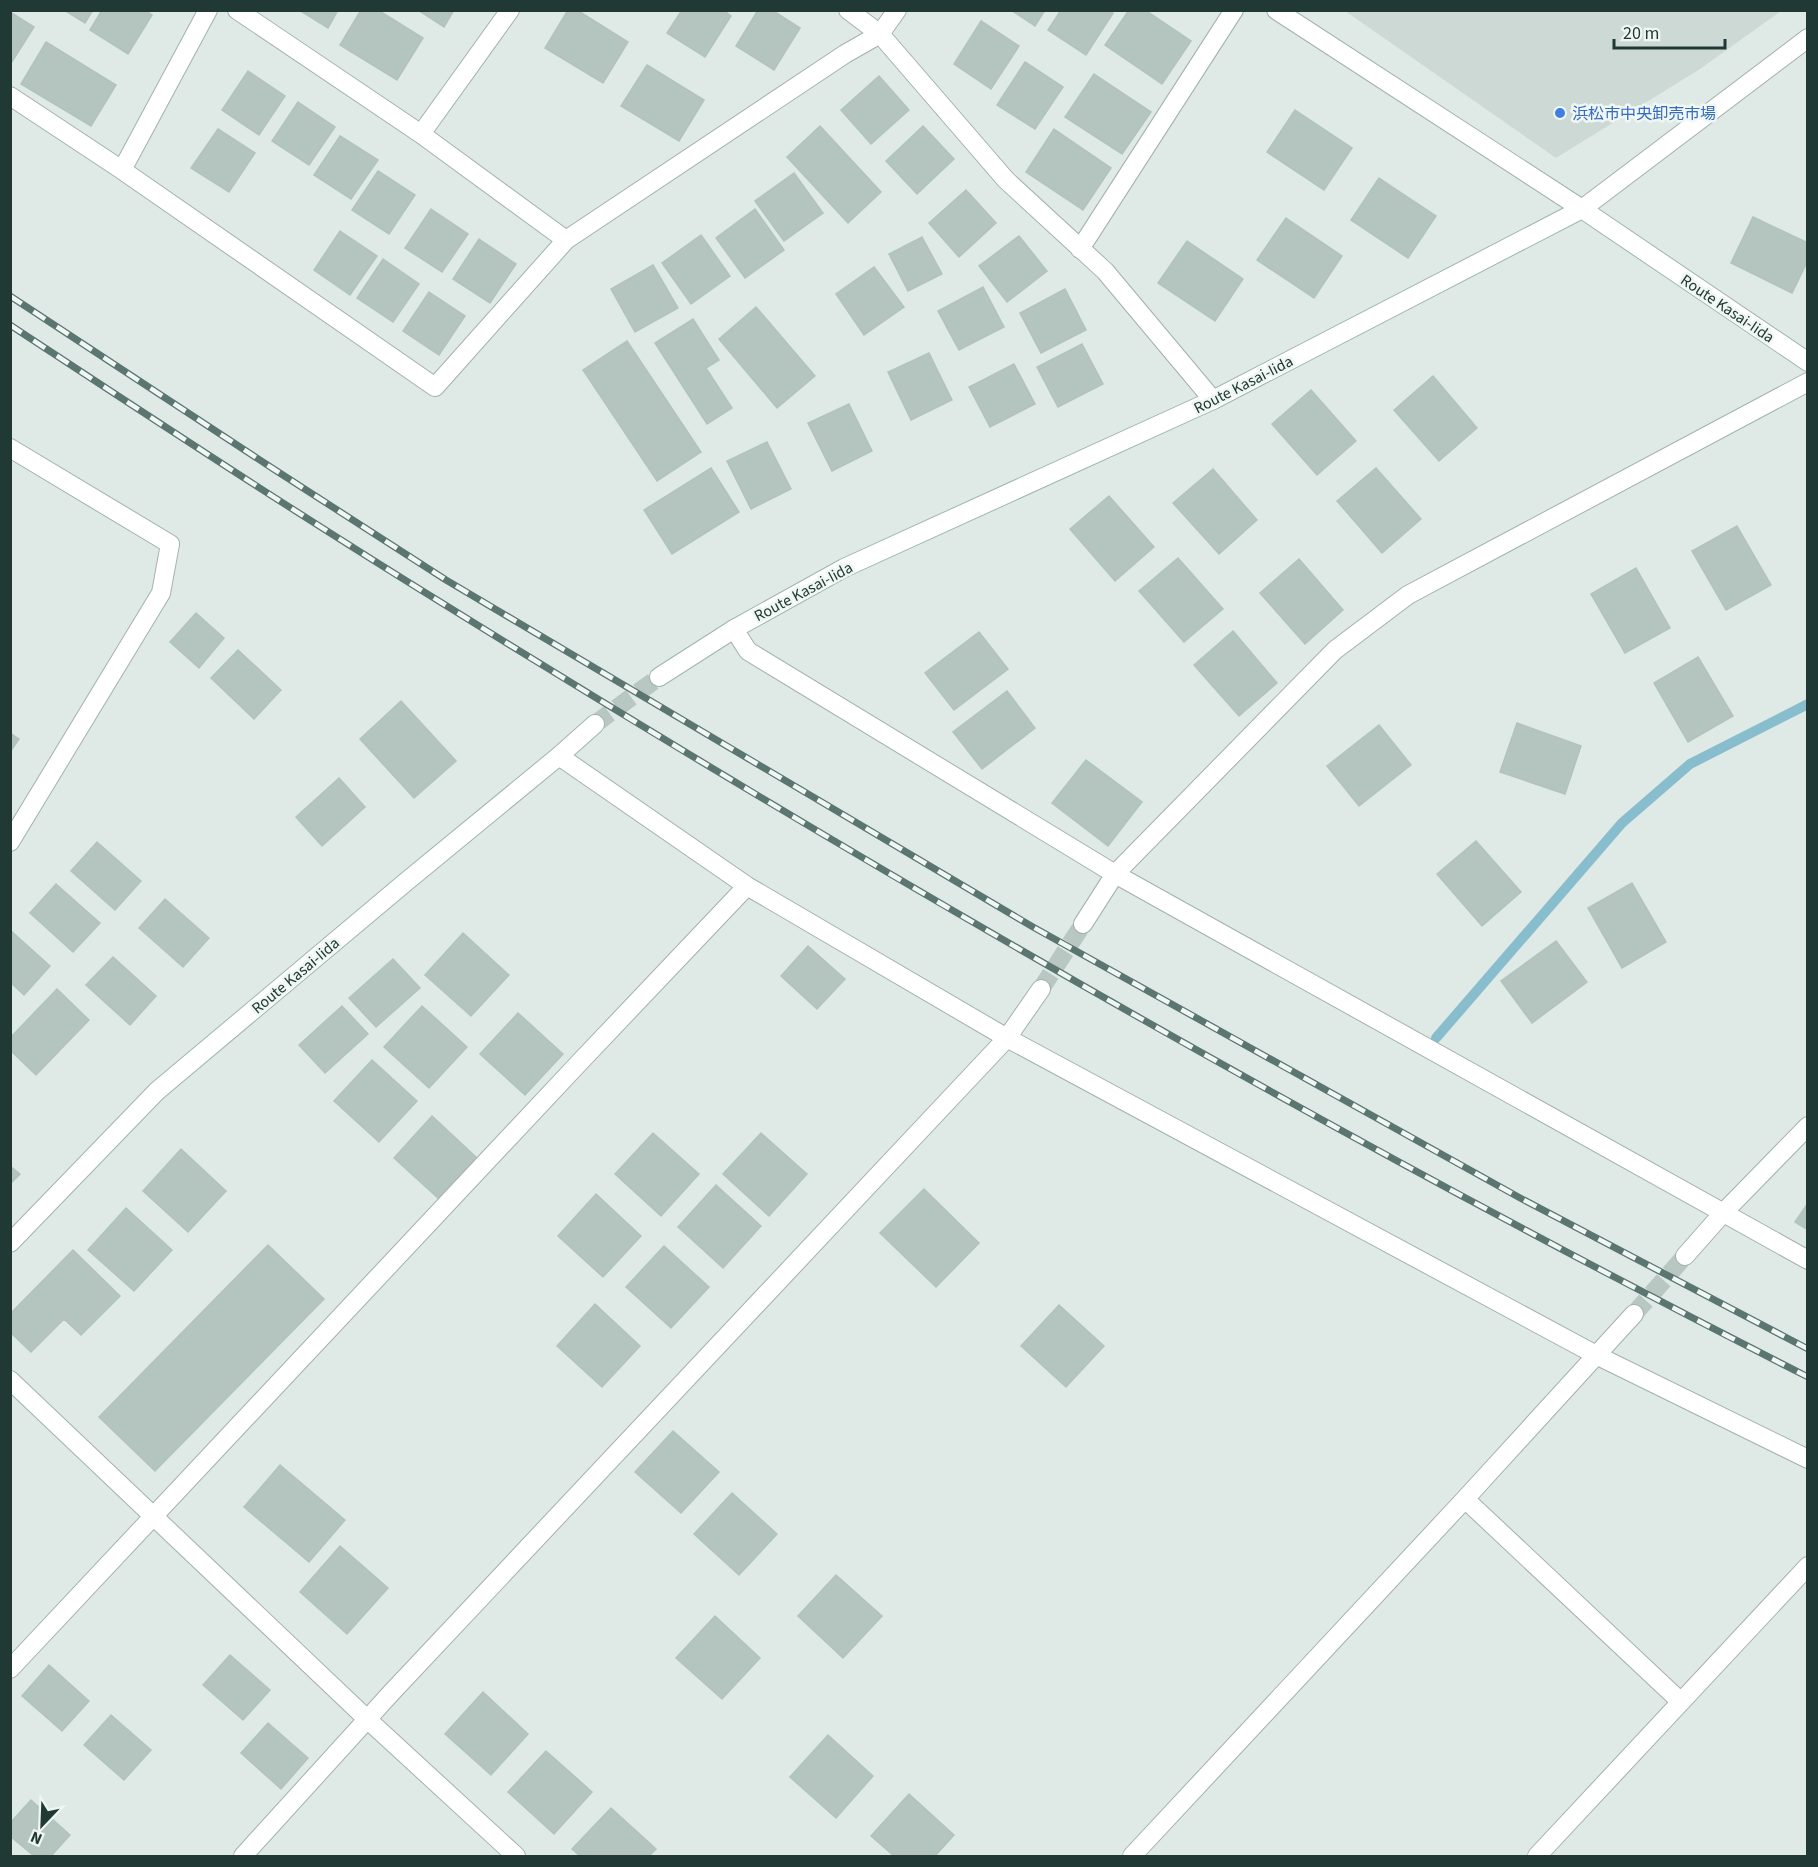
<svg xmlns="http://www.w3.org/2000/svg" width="1818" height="1867" viewBox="0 0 1818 1867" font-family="'Source Sans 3','Noto Sans JP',sans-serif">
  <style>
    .built { fill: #cdd9d5 }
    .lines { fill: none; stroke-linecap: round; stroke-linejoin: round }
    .stream { stroke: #88bdcd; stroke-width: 10 }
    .building { fill: #b4c4bf; stroke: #b2c3bd; stroke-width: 1.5 }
    .minor-tunnel { stroke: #b9c7c2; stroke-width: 18; stroke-dasharray: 18 9; stroke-linecap: butt }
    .secondary-tunnel { stroke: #b9c7c2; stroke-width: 18; stroke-dasharray: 18 9; stroke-linecap: butt }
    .minor-casing { stroke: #a2b1ad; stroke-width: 20 }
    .tertiary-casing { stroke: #a2b1ad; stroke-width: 20 }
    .secondary-casing { stroke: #9fb5ae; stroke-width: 20 }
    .minor { stroke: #fff; stroke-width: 18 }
    .tertiary { stroke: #fff; stroke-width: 18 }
    .secondary { stroke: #fff; stroke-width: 18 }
    .rail-casing { stroke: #5b7570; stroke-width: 7 }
    .rail { stroke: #eff6f3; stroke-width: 4.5; stroke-dasharray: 14; stroke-linecap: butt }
    .shop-dot { fill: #3f7fe0; stroke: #eff6f3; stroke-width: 2 }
    .labels { text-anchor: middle; stroke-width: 5; stroke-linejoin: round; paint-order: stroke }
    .shop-label { font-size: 16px; fill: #366cbe; stroke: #eff6f3; text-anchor: start }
    .street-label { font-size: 16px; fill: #213934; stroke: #eff6f3 }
  </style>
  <rect width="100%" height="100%" fill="#dfeae6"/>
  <!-- built -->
  <path class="built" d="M1345 11V10L1781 11 1700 69 1556 158Z"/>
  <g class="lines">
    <!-- stream -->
    <path class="stream" d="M1436 1038 1622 823 1690 764 1808 704"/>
  </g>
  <!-- building -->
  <path class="building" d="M64 10H93L85 23Z
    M102 10H145L152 15 128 54 90 30Z
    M299 10H338L328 28Z
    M361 10H378L423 38 397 80 340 45Z
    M418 10H454L444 27Z
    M568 10H577L628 42 603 83 545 48Z
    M682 10H723L731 16 705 57 667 33Z
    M758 10H772L800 28 774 70 736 46Z
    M1011 10H1045L1035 26Z
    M1061 10H1110L1113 13 1086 55 1048 30Z
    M1129 10H1145L1191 41 1162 84 1105 45Z
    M10 12 34 27 10 65Z
    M981 21 1019 46 991 89 954 64Z
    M46 42 116 85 91 126 21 84Z
    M1025 62 1063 87 1035 129 997 105Z
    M647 65 704 100 679 141 621 106Z
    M248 71 285 96 259 135 222 110Z
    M1094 74 1151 112 1122 154 1065 117Z
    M879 76 909 110 871 144 841 110Z
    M298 102 335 127 309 165 272 141Z
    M1295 110 1352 148 1324 190 1267 152Z
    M820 126 881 192 848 223 787 157Z
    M923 126 954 159 917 194 886 161Z
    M218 129 255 153 229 192 191 168Z
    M1054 129 1111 168 1083 210 1026 172Z
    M340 136 378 160 351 199 314 175Z
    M378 171 415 195 389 234 352 210Z
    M794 173 823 213 784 241 755 201Z
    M1379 178 1436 216 1408 258 1351 220Z
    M966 190 996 223 959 257 929 223Z
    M431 209 468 234 442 272 405 248Z
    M755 209 784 250 745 278 716 238Z
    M1753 217 1808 243V260L1792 293 1731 263Z
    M1286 218 1342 256 1314 298 1257 260Z
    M340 231 377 256 350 295 314 270Z
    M701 235 730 276 691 304 662 263Z
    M1019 236 1047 271 1007 302 979 266Z
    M922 237 942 274 908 291 889 254Z
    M479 239 516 264 490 303 453 279Z
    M1187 241 1243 279 1215 321 1158 283Z
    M383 259 419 284 393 322 357 298Z
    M653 265 678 308 635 332 611 289Z
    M874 267 904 307 864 335 836 294Z
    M983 287 1004 327 959 350 938 311Z
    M1065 289 1086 330 1041 353 1020 313Z
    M429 292 465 316 439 355 403 331Z
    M756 307 815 376 777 408 719 339Z
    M693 319 719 360 706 368 732 408 707 424 655 343Z
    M627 341 701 452 657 481 583 370Z
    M1082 344 1103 384 1058 407 1037 367Z
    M929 353 952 400 911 420 888 372Z
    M1014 364 1035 404 990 427 969 387Z
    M1433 376 1477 428 1439 461 1394 410Z
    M1311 390 1356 441 1317 475 1272 424Z
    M849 404 872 451 832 471 808 423Z
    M767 442 791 489 751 509 727 461Z
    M711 468 739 512 672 554 644 510Z
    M1376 468 1421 519 1382 553 1337 501Z
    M1213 469 1257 520 1219 554 1173 503Z
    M1109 496 1154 547 1115 581 1070 529Z
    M1737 526 1771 585 1726 610 1692 551Z
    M1178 558 1223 609 1184 642 1139 591Z
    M1299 559 1343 610 1305 644 1260 593Z
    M1636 568 1670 628 1625 653 1591 594Z
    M196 613 224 638 199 668 170 642Z
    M1233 631 1277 683 1239 716 1194 665Z
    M979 632 1008 669 954 710 925 673Z
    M238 650 281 690 254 719 211 678Z
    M1698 657 1733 716 1688 742 1654 683Z
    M1007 691 1035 728 982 769 953 732Z
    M401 701 456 761 414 798 360 739Z
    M1517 723 1581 746 1565 794 1500 772Z
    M1379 725 1411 765 1359 806 1327 766Z
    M10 733 19 739 10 752Z
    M1086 760 1142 802 1108 846 1052 803Z
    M339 778 365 807 322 846 296 817Z
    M1476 841 1521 892 1482 926 1437 874Z
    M97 842 141 881 115 910 71 871Z
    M1632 883 1666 942 1622 968 1588 908Z
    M56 884 100 923 73 952 30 913Z
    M165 899 209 938 183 967 139 928Z
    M10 930 50 966 24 995 10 982Z
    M463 933 509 975 471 1016 425 975Z
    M1556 941 1587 982 1532 1023 1501 981Z
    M808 946 845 979 817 1009 781 976Z
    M113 957 156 996 130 1025 86 985Z
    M393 959 420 988 376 1027 349 998Z
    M57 989 89 1020 36 1075 10 1050V1038Z
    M342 1006 368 1034 325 1073 299 1045Z
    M422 1006 467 1047 429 1088 384 1047Z
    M518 1013 563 1054 525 1095 480 1054Z
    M372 1060 417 1101 379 1142 334 1101Z
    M432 1116 477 1158 439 1199 394 1158Z
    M653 1133 699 1174 661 1216 615 1174Z
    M761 1133 807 1174 769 1216 723 1174Z
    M181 1149 226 1191 188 1232 143 1191Z
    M10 1166 20 1174 10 1184Z
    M716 1185 761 1226 723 1268 678 1227Z
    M924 1189 979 1243 936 1287 880 1233Z
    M596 1194 641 1236 603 1277 558 1236Z
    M1808 1203V1230L1795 1222Z
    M126 1208 172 1250 134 1291 88 1250Z
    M268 1245 324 1299 155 1471 99 1417Z
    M664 1246 709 1287 671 1328 626 1287Z
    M73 1250 120 1296 81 1335 64 1319 31 1352 10 1332V1314Z
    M595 1304 640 1346 602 1387 557 1346Z
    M1059 1305 1104 1346 1066 1387 1021 1346Z
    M673 1431 719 1472 681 1513 635 1472Z
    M280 1465 345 1520 309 1562 244 1507Z
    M732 1493 777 1534 739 1575 694 1534Z
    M340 1546 388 1588 347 1634 300 1592Z
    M836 1575 882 1616 843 1658 798 1616Z
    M715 1616 760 1658 722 1699 676 1658Z
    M230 1655 270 1690 243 1720 203 1685Z
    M49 1665 89 1701 62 1731 22 1696Z
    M483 1692 528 1734 491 1775 445 1734Z
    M111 1715 151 1750 124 1780 84 1745Z
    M268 1723 308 1758 281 1789 241 1753Z
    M828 1735 873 1776 836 1818 790 1777Z
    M546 1751 592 1792 554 1834 508 1792Z
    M909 1794 954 1835 935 1856H894L871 1836Z
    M31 1800 70 1835 51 1856H34L10 1836V1823Z
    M611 1808 656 1849 649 1856H580L572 1849Z"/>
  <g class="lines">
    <!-- minor-tunnel -->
    <path class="minor-tunnel" d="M1041 989 1083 924
      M1634 1314 1685 1256"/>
    <!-- secondary-tunnel -->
    <path class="secondary-tunnel" d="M595 724 659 677"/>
    <defs>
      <path id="minor" d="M237 10 421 134 566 240
        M848 10 880 34 1006 180 1105 271 1213 400
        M10 96 122 170 435 387 566 240 845 54 880 34 897 10
        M421 134 510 10
        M122 170 208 10
        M1080 249 1234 10
        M1808 382 1408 595 1335 650 1115 874 1808 1260
        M10 448 170 544 161 593 10 842
        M734 629 748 651 1115 874 1083 924
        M559 756 747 886 1007 1038 1598 1356 1808 1459
        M1685 1256 1723 1213 1808 1126
        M1465 1499 1681 1702
        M10 1669 578 1064 747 886
        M243 1856 392 1692 1007 1038 1041 989
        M1132 1856 1465 1499 1634 1314
        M1537 1856 1808 1566"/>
      <path id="tertiary" d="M1276 10 1582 209 1808 38
        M10 1380 367 1719 516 1856"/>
      <path id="secondary" d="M659 677 734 629 844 568 1213 400 1582 209 1808 362
        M10 1243 157 1091 407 881 559 756 595 724"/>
    </defs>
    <!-- minor casing -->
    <use href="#minor" class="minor-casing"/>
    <!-- tertiary casing -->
    <use href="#tertiary" class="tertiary-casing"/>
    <!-- secondary casing -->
    <use href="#secondary" class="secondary-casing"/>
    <!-- minor -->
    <use href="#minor" class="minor"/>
    <!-- tertiary -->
    <use href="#tertiary" class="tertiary"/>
    <!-- secondary -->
    <use href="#secondary" class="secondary"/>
    <defs>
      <path id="rail" d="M10 296 272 468 446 580 1033 927 1522 1199 1808 1349
        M10 325C153 419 296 513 442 603 886 879 1341 1140 1808 1377"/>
    </defs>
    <!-- rail casing -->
    <use href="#rail" class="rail-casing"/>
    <!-- rail -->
    <use href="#rail" class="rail"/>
  </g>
  <!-- markers -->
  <circle class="shop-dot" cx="1560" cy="113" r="6"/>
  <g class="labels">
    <!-- shop labels -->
    <g class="shop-label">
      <text x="1572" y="119">浜松市中央卸売市場</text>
    </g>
    <!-- street labels -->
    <g class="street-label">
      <text transform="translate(1728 308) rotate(34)" y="6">Route Kasai-Iida</text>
      <text transform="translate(1243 384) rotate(-27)" y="6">Route Kasai-Iida</text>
      <text transform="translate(803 591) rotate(-28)" y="6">Route Kasai-Iida</text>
      <text transform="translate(295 975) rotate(-40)" y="6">Route Kasai-Iida</text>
    </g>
  </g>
  <!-- border -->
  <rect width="1818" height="1867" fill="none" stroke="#213934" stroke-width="24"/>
  <!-- north arrow -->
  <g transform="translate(42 1825) rotate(203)" stroke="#eff6f3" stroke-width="4.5" paint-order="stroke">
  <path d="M0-4.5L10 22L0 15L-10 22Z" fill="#213934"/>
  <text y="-9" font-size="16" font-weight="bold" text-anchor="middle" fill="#213934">N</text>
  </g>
  <!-- scale -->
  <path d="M1614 39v9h111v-9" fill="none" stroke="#213934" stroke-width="3"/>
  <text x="1623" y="39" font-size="18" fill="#213934" stroke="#eff6f3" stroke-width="4.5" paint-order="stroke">20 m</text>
</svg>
